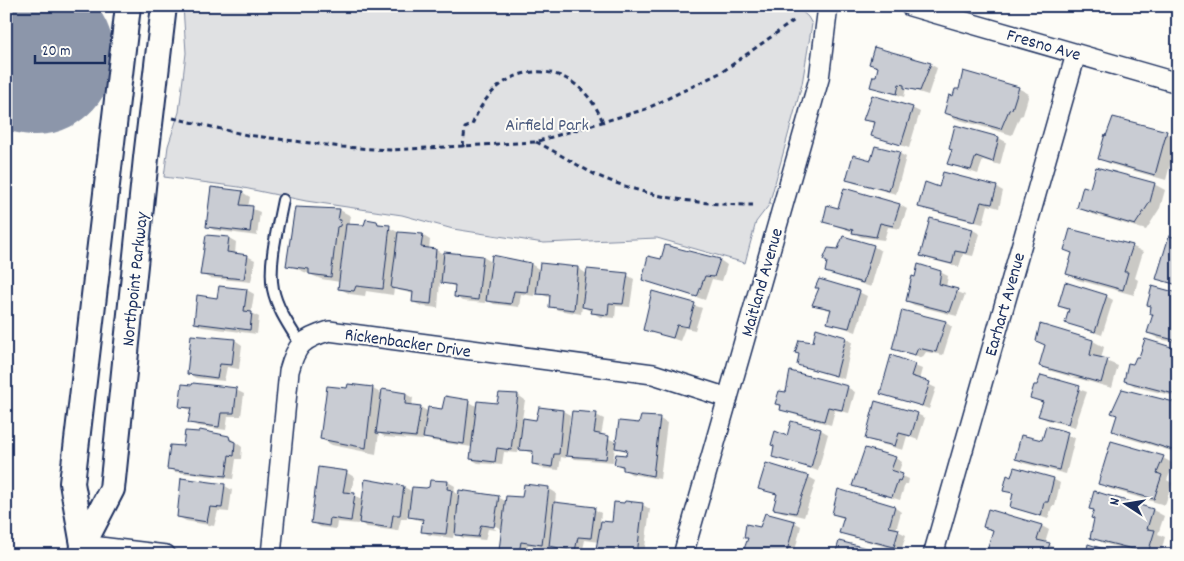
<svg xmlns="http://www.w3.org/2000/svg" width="1184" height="561" viewBox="0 0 1184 561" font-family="Dekko,sans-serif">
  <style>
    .green { fill: #e0e1e3; stroke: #7e88a0 }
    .shadow { fill: #0003 }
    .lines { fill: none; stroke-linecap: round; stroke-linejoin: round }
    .runway { stroke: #8c96aa; stroke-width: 158 }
    .building { fill: #c9ccd3; stroke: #1b2f5e }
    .service-casing { stroke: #1b2f5e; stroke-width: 14 }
    .minor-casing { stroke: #1b2f5e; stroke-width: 22 }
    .tertiary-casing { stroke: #1b2f5e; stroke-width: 28 }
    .path { stroke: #1b2f5e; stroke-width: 3; stroke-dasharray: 5 4; stroke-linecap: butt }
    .service { stroke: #fdfcf7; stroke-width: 10 }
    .minor { stroke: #fdfcf7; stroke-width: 19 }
    .tertiary { stroke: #fdfcf7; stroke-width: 24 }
    .labels { text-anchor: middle; stroke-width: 4; stroke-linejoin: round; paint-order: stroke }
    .street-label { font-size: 18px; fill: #1b2f5e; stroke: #fdfcf7 }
    .park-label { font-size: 18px; fill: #4c5c7f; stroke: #fdfcf7 }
  </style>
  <rect width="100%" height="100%" fill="#fdfcf7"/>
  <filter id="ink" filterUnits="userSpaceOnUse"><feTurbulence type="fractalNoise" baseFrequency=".02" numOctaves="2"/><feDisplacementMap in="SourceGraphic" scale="10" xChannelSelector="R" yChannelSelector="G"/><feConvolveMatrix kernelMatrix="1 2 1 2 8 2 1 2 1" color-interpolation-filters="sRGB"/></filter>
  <g filter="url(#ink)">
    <!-- green -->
    <path class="green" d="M183 6H796L808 17 812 24 802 84 769 205 756 222 745 263 657 238 544 243 453 229 402 215 306 201 239 187 164 177 168 146 179 112 186 53Z"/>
    <!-- shadow -->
    <path class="shadow" d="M870 63 930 64 937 68 928 95 906 88 904 97 871 86 877 78 879 68Z
      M1018 88 1029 94 1023 115 1020 116 1012 135 956 119 945 113Z
      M868 107 912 108 920 112 909 148 872 135 875 124 864 119Z
      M1166 133 1177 139 1166 180 1110 164 1099 158 1107 137Z
      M999 138 1006 142 1000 165 983 160 978 174 949 164Z
      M899 153 906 157 896 194 854 183 847 179 872 162Z
      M1154 184 1165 190 1160 208 1146 230 1089 213 1078 207 1091 190Z
      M996 187 1003 191 999 208 988 205 983 224 927 210 920 206 940 188Z
      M242 192 250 197 248 207 260 212 257 236 214 230 207 226Z
      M900 205 907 209 900 229 888 227 884 240 861 237 853 232 825 222 839 209Z
      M296 208 340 210 351 216 349 225 365 226 377 222 400 233 422 235 430 240 429 249 436 250 445 255 483 257 490 261 489 274H491L493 257 531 264 540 270 578 268 587 274 627 275 634 279 630 307 616 306 615 318 600 317 582 306 581 314 558 310 550 306 551 298 535 292 534 296 521 294 519 307 494 304 486 299 485 303 462 301 455 296 456 287 440 281 438 308 421 306 413 302 414 294 394 289 393 295 366 291 365 296 350 294 339 288 340 282 321 279 288 265Z
      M931 219 973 230 980 234 973 256 963 254 959 267 929 259 921 255Z
      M229 238 236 242 235 254 247 256 255 260 251 282 209 278 201 274Z
      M1178 239V287L1158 278Z
      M666 246 720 260 727 265 722 281 712 279 705 300 644 280 662 260Z
      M873 246 881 251 871 287 826 272 839 251Z
      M1132 246 1143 252 1135 278 1138 280 1134 295 1078 280 1067 274 1073 254 1065 249Z
      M940 272 948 276 946 287 965 295 957 316 914 305 907 301Z
      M817 287 859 292 867 296 856 332 828 322 832 311 814 305 820 289Z
      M247 290 254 294 251 313 259 317 257 334 202 327 195 323 218 299Z
      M653 292 702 308 695 330 685 328 680 341 644 329Z
      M1178 295V343L1159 339 1148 333 1154 315 1151 313 1152 307 1149 305Z
      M1106 296 1113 300 1102 335 1067 323 1070 311 1059 306Z
      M945 322 952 327 943 355 926 352 922 358 893 348Z
      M845 338 852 342 844 379 806 368 799 364 800 355 797 353 814 344Z
      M235 340 242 345 239 369 227 367 224 381 196 378 189 374Z
      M1038 341H1093L1104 347 1101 359 1118 366 1112 388 1051 371 1040 365 1046 345Z
      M1178 351V397L1136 387 1126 380 1134 366Z
      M892 357 922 369 919 380 936 388 929 409 882 393Z
      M1042 376 1087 392 1075 427 1047 420 1040 416 1044 404 1032 398Z
      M847 387 855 392 849 413 835 410 831 425 789 413 776 403 786 394Z
      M373 389 382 394H406L413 398 412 406 420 407 429 412 443 410 468 401 478 407 499 404 518 395 525 400 522 419 537 421 563 411 570 415 569 425H572L596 415 604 419 601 436 617 442 640 425 660 419 667 423 660 479 631 474 624 469 616 463 628 456V452L615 447 613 462 575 459 566 455V458L561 457 559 470 540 468 533 464 534 454 519 448 518 453 504 452 502 465 478 463 471 459 472 447 432 441 424 436 423 440 385 437 379 433 376 454 332 445 321 439Z
      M236 390 244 394 241 416H228L226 430 197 426 190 422 191 411 181 406Z
      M1116 402 1178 405V453L1124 437 1113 431 1118 416 1112 413Z
      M917 414 925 418 918 440 907 436 903 450 874 442 866 438Z
      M1047 428 1075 438 1066 474 1023 463 1016 459 1043 441Z
      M821 430 828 434 818 471 773 456 787 437Z
      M229 437 242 447 241 459H236L233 479 175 472 168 468 184 448Z
      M895 458 902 462 898 474 909 479 908 484H905L900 500 854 486Z
      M1163 458 1174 464 1167 480 1172 483 1165 505 1110 489 1099 483Z
      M346 472 354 477 351 494 363 499 366 480 404 487 413 492 430 487 431 481 448 482 455 486 454 492 460 496 498 497 507 502 548 488 556 493 555 504 594 509 601 513 600 522 613 523 615 503 643 505 650 509 644 555 605 552 598 548 599 542 585 540 582 554 558 550 550 545 549 548 528 545 527 555 507 554 500 550 503 530 490 523 488 525 497 530 488 529 485 540 463 538 454 533 453 538 429 535 422 531 424 522 410 517V511H408L407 519H401L398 531 367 527 358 522V524L337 522 336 529 320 527 313 522Z
      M809 477 816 481 804 517 782 512 775 508 778 495 759 488Z
      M1053 479 1060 483 1055 506H1052L1048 519 1011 507 1014 495 1004 490Z
      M225 486 232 490 229 512 218 511 214 526 186 521 179 517Z
      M1095 493 1153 510 1164 516 1158 534 1165 537 1160 555H1145L1103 543 1092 537 1096 519 1095 511 1091 509Z
      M894 507 901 512 896 530 906 535 901 551 848 536 841 532 845 519 833 514Z
      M794 522 801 526 794 555H760L745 549 749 539 745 537 761 529Z
      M984 526H1042L1049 530 1045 543 1056 548 1054 555H996L989 550 994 531Z
      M870 550 877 555H836Z"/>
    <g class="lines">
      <!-- runway -->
      <path class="runway" d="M6 49 35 56"/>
    </g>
    <!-- building -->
    <path class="building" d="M874 47 931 63 920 91 904 88V85L899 84 897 94 870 87 873 76H876L878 67 869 64Z
      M963 71 1019 87 1012 109 1009 110 1001 129 944 113 949 95 953 96 955 89H959Z
      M872 95 913 107 901 145 871 136 875 122 863 120Z
      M1113 117 1167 131 1155 175 1098 159 1105 134 1106 136Z
      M955 125 999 137 993 162 976 156 971 170 947 164 952 150 949 149Z
      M875 146 900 152 889 191 846 180 853 155 871 160Z
      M1096 167 1155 183 1150 202 1135 225 1077 208 1083 186 1090 188Z
      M943 172 997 186 992 204 981 202 975 221 918 207 925 182 939 187Z
      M211 187 243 191 240 205 253 206 250 232 206 227Z
      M844 188 900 204 893 226 880 223 876 237 852 233 853 230 823 222 827 205 838 208Z
      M295 207 340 209 338 220H341L340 226 337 227 331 277 309 274V269L286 266Z
      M930 218 973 229 966 253 955 251 952 264 920 256Z
      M366 219 377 221 378 224 390 225 383 289 356 286 354 291 338 289 346 224 364 225Z
      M1070 229 1133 245 1124 272H1128L1123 290 1066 274 1072 253 1064 250Z
      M398 232 423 234 421 247 436 249 431 304 412 302 413 292 391 288Z
      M206 235 229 237 227 252 248 255 244 279 200 275Z
      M843 236 874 245 863 283 825 272 827 262 823 260 828 248 838 249Z
      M1169 236 1178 238V285L1156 279Z
      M665 245 720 259 714 277 705 276 697 297 642 280 648 256 661 259Z
      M444 252 483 256 478 300 454 297 455 285 441 283Z
      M492 255 531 263 527 292 514 291 511 304 486 301Z
      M540 263 578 267 574 310 549 307 550 295 536 294Z
      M918 264 941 271 939 284 958 289 950 312 906 301 912 276 915 277Z
      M587 269 628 273 623 304 609 303 608 315 591 313 592 309 582 307Z
      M819 279 860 291 849 328 827 323 831 309 812 305 819 288H815Z
      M1065 282 1107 295 1095 332 1065 323 1069 309 1058 306Z
      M219 286 247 289 244 311 252 312 250 330 194 323 197 295 217 298Z
      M1152 286 1178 293V341L1147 333 1153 314H1150L1151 306 1147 305Z
      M652 291 695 303 688 327 677 325 673 338 643 330Z
      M902 310 946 321 936 352 918 348 915 355 892 349Z
      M1040 324 1093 340 1090 355 1108 359 1101 383 1039 366 1045 345 1036 341Z
      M816 328 846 337 836 376 797 365 799 354 795 353 799 340 813 342Z
      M191 335 235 339 232 365 220 364 217 378 187 374Z
      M1145 339 1178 349V395L1124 381 1128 363 1133 364 1136 357H1139Z
      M891 355 915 364 911 376 930 382 922 406 880 394Z
      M790 371 848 386 842 410 828 407 824 421 780 410 781 405 775 404 779 391 786 392Z
      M1041 375 1080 386 1068 424 1038 416 1043 402 1030 398 1034 385H1037Z
      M193 383 237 388 234 413H221L219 427 188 423 191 408 179 407 182 384 192 385Z
      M348 384 373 387 366 448 320 439 327 386 347 388Z
      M382 389 406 393 405 404 421 406 416 437 376 433Z
      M1122 389 1178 403 1175 433 1178 434V445L1176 451 1112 431 1117 415 1111 413Z
      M499 393 518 394 511 450 497 448 495 462 470 459 477 401 497 403Z
      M445 396 469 400 464 444 423 438 428 407 442 409Z
      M875 401 918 413 911 436 899 433 895 446 865 439Z
      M539 407 563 410 559 454H554L552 467 532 464 533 451 519 450 523 418 536 420Z
      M572 411 597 413 594 433 609 436 606 459 566 456Z
      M641 416 660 417 653 476 623 470V466L614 464 616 454 626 455 627 450 615 448 619 421 639 423Z
      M791 421 821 429 811 468 772 457 774 446 771 445 775 431 787 436Z
      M1046 426 1068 432 1059 470 1015 459 1021 435 1042 440Z
      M200 430 229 436 230 440 235 442 234 456 229 455 226 476 167 469 170 445 183 446 185 431 199 432Z
      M1111 441 1164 456 1157 473 1162 475 1154 499 1098 484Z
      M865 448 896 457 891 470 903 474 900 481 898 480 892 497 852 486Z
      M766 463 809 476 796 513 773 509 777 494 758 489Z
      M318 467 347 471 343 492 355 493 351 521 330 518 329 526 311 523Z
      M1014 467 1054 478 1048 502H1044L1041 516 1010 507 1013 493 1003 491 1007 475 1011 477Z
      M181 478 225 484 222 508 210 507 207 522 177 517Z
      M365 479 404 486 400 515H393L391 528 359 523Z
      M430 480 448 481 447 489 452 490 446 534 421 532 423 519 408 517 412 487 426 488 429 487Z
      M524 484 549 487 542 545 521 542 519 553 499 550 506 496 522 497Z
      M838 489 895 506 889 527 899 529 894 547 839 533 844 517 832 514Z
      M459 490 499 496 494 527 481 525 478 537 455 535Z
      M1094 491 1153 509 1147 529 1155 530 1148 553 1090 538 1094 519 1091 518 1094 510 1089 509Z
      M625 501 643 503 637 555H618V552L596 549 601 521 612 522 614 502 624 503Z
      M554 502 595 507 591 538 578 537 575 551 549 546Z
      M988 509 1042 525 1037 540 1050 543 1046 555H1001L987 551 993 530 983 527Z
      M765 513 795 521 786 555H764L744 549 748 538H744L746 524 760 527Z
      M839 541 870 549 869 555H835Z
      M1088 544 1123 555H1086Z"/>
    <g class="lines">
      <defs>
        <path id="service" d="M283 200C278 226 268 264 273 289 277 309 290 327 301 345"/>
        <path id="minor" d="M910 6 1178 83
          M83 545 166 555
          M271 555 289 371C296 345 302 339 329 331L653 374 728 398
          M683 555 819 79 828 6
          M933 555 1076 54"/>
        <path id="tertiary" d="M83 545 112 489 146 158 164 6
          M82 555 83 545 72 483 128 6"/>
      </defs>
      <!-- service casing -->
      <use href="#service" class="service-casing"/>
      <!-- minor casing -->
      <use href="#minor" class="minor-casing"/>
      <!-- tertiary casing -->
      <use href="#tertiary" class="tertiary-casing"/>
      <!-- path -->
      <path class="path" d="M173 118 247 135 342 147 390 150 535 142 646 109 722 72 796 19
        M536 142C557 152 576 165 596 175 646 197 698 205 753 205
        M463 147 465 128 472 125C498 56 575 53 603 122"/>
      <!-- service -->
      <use href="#service" class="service"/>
      <!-- minor -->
      <use href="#minor" class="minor"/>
      <!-- tertiary -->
      <use href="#tertiary" class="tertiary"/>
    </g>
  </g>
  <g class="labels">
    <!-- street labels -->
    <g class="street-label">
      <text transform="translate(1044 44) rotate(16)" y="6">Fresno Ave</text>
      <text transform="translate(134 279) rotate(-84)" y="6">Northpoint Parkway</text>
      <text transform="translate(761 282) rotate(-74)" y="6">Maitland Avenue</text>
      <text transform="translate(1004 304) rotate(-74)" y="6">Earhart Avenue</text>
      <text transform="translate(408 342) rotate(8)" y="6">Rickenbacker Drive</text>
    </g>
    <!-- park labels -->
    <g class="park-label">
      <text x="547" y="130">Airfield Park</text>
    </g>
  </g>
  <!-- margin -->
  <rect width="1184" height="561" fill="none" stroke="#fdfcf7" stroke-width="25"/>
  <rect x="12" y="12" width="1159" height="536" fill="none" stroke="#1b2f5e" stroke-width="2" filter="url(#ink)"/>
  <!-- north arrow -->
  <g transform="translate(1126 504) rotate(282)" stroke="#fdfcf7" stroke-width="4" paint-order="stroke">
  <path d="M0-4L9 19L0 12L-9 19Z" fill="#1b2f5e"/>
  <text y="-8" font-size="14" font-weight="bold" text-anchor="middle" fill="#1b2f5e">N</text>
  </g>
  <!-- scale -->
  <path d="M35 55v8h70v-8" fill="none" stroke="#1b2f5e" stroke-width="2.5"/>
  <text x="42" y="55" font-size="15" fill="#1b2f5e" stroke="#fdfcf7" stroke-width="4" paint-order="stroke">20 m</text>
</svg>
